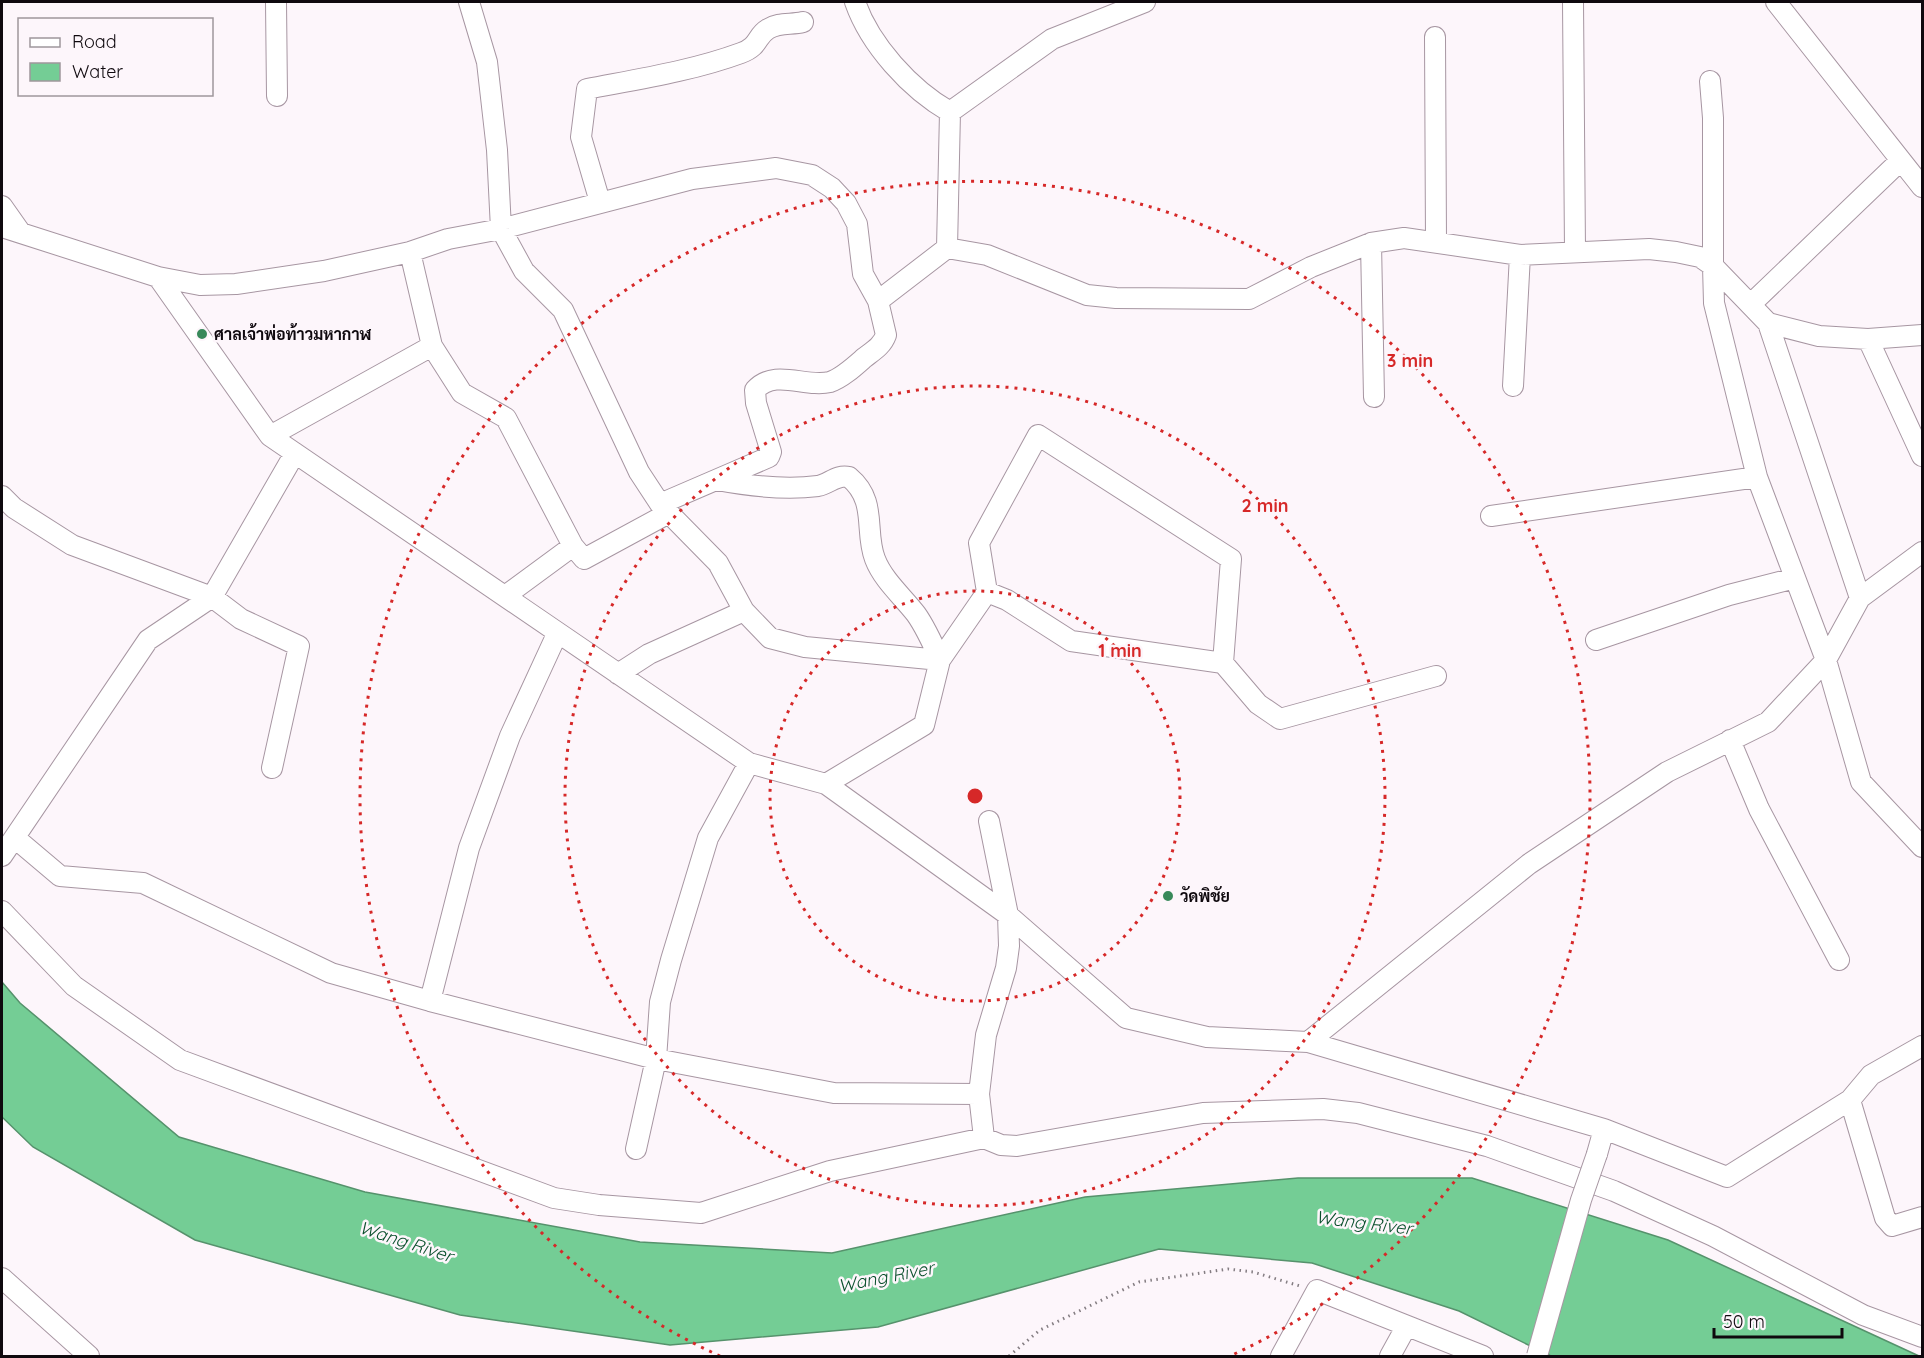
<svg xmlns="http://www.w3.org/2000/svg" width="1924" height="1358" viewBox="0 0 1924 1358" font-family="Quicksand,Sarabun,sans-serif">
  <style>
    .water { fill: #74cd95; stroke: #56926c; stroke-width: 1.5 }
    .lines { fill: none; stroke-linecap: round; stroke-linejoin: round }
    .minor-casing { stroke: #a796a2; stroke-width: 22 }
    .path { stroke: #847d82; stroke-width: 3; stroke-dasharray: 1.5 4.5; stroke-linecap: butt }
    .minor { stroke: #fff; stroke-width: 20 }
    .minor-bridge-casing { stroke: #a796a2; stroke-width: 22; stroke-linecap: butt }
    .minor-bridge { stroke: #fff; stroke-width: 20 }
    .ring { fill: none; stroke: #d62828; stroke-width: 3; stroke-dasharray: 3 6 }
    .poi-dot { fill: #38895a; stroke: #fdf6fb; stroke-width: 2 }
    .labels { text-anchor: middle; stroke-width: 5; stroke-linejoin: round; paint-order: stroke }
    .poi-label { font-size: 16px; font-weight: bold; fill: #0f090e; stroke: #fdf6fb; text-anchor: start }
    .water-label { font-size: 18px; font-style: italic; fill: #0a502d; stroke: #fdf6fb }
    .centre { fill: #d62828; stroke: #fdf6fb; stroke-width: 3 }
    .ring-label { font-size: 18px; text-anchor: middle; font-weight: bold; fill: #d62828; stroke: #fdf6fb; stroke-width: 5; stroke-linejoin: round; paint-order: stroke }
  </style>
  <rect width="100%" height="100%" fill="#fdf6fb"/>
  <!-- water -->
  <path class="water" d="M2 982 20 1003 179 1137 365 1192 640 1242 832 1253 1085 1197 1298 1178H1472L1668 1240 1919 1356H1551L1459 1311 1312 1263 1159 1249 878 1327 670 1345 460 1315 195 1240 33 1147 2 1117Z"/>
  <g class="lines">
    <defs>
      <path id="minor" d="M276 2 277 96
        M469 2 487 62 497 150 501 229 524 271 563 310 639 472 660 504 718 563 744 611 770 638 805 647 940 660
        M855 2C870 45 910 89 950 112
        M1573 2 1575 251
        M1776 2 1922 187
        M1435 37 1436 242
        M1710 81 1713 118V266L1768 323 1819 336 1868 339 1922 335
        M600 202 581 137 587 89C639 79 692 71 741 53 760 46 756 36 768 29 779 22 791 25 803 22
        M2 206 21 233
        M2 227 158 277 270 436 749 763 826 784 1008 915 1126 1018 1207 1037 1308 1042 1604 1129 1597 1154
        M1371 243 1374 397
        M947 248 950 112 1052 39 1145 2
        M410 252 432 346
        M158 277 200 285 236 284 324 271 410 252 448 239 501 229 692 179 776 168 812 175 832 188 846 203 857 224 863 274 878 301 947 248 987 255 1087 295 1116 298 1249 299 1311 267 1371 243 1404 238 1520 255 1649 249 1676 252 1700 257 1713 266 1714 303 1757 477 1826 660 1861 782 1922 847
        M1751 304 1900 161
        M1768 323 1860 598
        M1868 339 1922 456
        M1513 386 1520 255
        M270 436 432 346 462 393 506 418 573 546 505 596
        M717 480C749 486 786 490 818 486 829 484 837 474 849 477 878 501 864 531 875 559 883 580 903 597 916 614 926 628 933 644 940 660
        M2 496 14 508 72 545 212 597 241 619 299 646 272 768
        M660 504 769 457 771 452 756 403 755 390C775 368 805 388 830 382 842 378 855 366 864 358 873 351 882 346 886 335L878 301
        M1491 516 1757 477
        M573 546 584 559 667 514
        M1596 640 1729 595 1795 578
        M1223 663 1258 704 1280 719 1436 676
        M618 674 649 654 744 611
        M1730 740 1759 809 1839 960
        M826 784 924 725 940 660 987 592 979 543 1038 435 1231 559 1223 663 1071 641 1007 600 987 592
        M15 838 60 876 143 883 331 973 430 1001 656 1059 834 1093 979 1094 986 1035 1006 968 1009 946 1008 915 989 821
        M2 856 148 640 212 597 295 453
        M2 911 74 986 180 1060 554 1198 599 1205 701 1213 830 1171 984 1138 1001 1145 1017 1146 1203 1113 1323 1109 1358 1113 1487 1146 1614 1191 1713 1236 1863 1315 1922 1337
        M430 1001 469 848 510 736 557 634
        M1308 1042 1529 864 1667 772 1768 722 1826 660 1860 598 1922 552
        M979 1094 984 1138
        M1850 1100 1885 1218 1892 1226 1922 1217
        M1604 1129 1727 1177 1850 1100 1871 1075 1922 1046
        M636 1149 656 1059 660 1002 671 960 708 838 749 763
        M2 1278 89 1356
        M1281 1356 1317 1290 1483 1356
        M1390 1356 1406 1327"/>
    </defs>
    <!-- minor casing -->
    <use href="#minor" class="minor-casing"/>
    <!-- path -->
    <path class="path" d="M1009 1356 1040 1330 1139 1282 1228 1269 1253 1272 1300 1286"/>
    <!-- minor -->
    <use href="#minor" class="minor"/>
    <defs>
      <path id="minor-bridge" d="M1537 1356 1581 1200 1597 1154"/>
    </defs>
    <!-- minor-bridge casing -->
    <use href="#minor-bridge" class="minor-bridge-casing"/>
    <!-- minor-bridge -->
    <use href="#minor-bridge" class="minor-bridge"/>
  </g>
  <!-- distance rings -->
  <g class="ring">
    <circle cx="975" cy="796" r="205"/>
    <circle cx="975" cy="796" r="410"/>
    <path d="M720 1356A615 615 0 1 1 1230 1356"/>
  </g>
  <!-- markers -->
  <g class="poi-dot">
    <circle cx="202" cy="334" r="6"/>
    <circle cx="1168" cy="896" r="6"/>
  </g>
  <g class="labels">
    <!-- poi labels -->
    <g class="poi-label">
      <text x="214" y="340">ศาลเจ้าพ่อท้าวมหากาฬ</text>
      <text x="1180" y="902">วัดพิชัย</text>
    </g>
    <!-- water labels -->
    <g class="water-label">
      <text transform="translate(1364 1223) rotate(7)" y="6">Wang River</text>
      <text transform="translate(406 1242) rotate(18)" y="6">Wang River</text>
      <text transform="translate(886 1277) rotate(-11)" y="6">Wang River</text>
    </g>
  </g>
  <circle cx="975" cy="796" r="9" class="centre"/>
  <g class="ring-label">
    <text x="1410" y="367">3 min</text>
    <text x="1265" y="512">2 min</text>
    <text x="1120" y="657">1 min</text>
  </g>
  <!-- border -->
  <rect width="1924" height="1358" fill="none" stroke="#0f090e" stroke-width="6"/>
  <!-- legend -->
  <rect x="18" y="18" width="195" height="78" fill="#fdf6fb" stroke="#9e979c" stroke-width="1.5"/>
  <rect x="30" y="38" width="30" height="9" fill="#ffffff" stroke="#9e979c" stroke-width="1.5"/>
  <text x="72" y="48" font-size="18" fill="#0f090e">Road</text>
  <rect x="30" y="63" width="30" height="18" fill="#74cd95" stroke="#9e979c" stroke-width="1.5"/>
  <text x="72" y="78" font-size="18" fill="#0f090e">Water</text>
  <!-- scale -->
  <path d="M1714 1328v9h128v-9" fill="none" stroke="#0f090e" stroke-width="3"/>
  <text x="1723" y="1328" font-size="18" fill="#0f090e" stroke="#fdf6fb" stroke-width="4.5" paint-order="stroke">50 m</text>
</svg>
